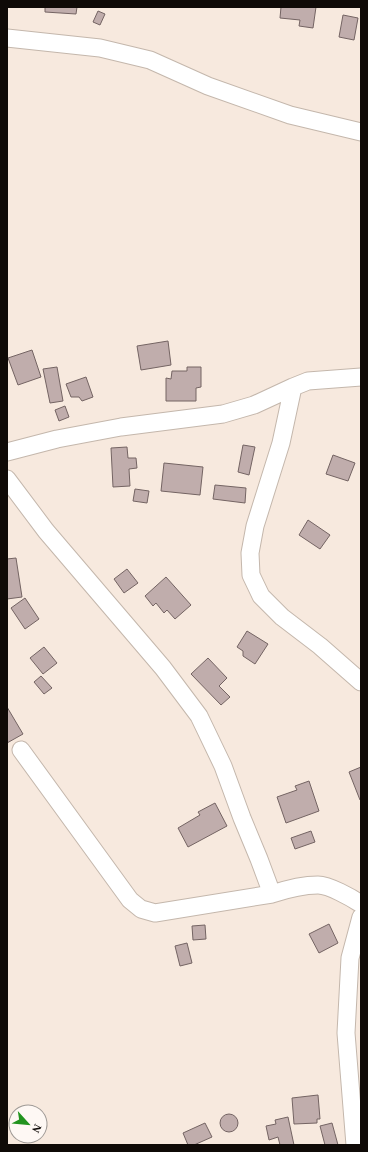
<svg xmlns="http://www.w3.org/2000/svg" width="368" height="1152" viewBox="0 0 368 1152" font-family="Georgia,serif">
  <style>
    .building { fill: #c0adac; stroke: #746463 }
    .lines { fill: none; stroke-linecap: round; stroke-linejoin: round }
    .minor-casing { stroke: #c4b7ac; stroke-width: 19 }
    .minor { stroke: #fff; stroke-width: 17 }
  </style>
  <rect width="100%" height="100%" fill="#f7e9de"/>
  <!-- building -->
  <path class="building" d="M45 7H77L76 14 45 12Z
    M281 7H316L313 28 299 26 300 20 280 18Z
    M98 11 105 14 100 25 93 22Z
    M343 15 358 18 354 40 339 37Z
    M168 341 171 365 141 370 137 346Z
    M32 350 41 377 18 385 8 358Z
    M57 367 63 401 50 403 43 369Z
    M187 367H201V387L196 388V401H166V378L171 379 172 371H187Z
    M86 377 93 397 82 401 79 397H71L66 384Z
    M65 406 69 417 59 421 55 410Z
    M243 445 255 447 249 475 238 472Z
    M127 447 128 458H136L137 468 129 469 130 486 113 487 111 448Z
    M333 455 355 463 348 481 326 474Z
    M164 463 203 467 200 495 161 491Z
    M215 485 246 488 245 503 213 499Z
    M135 489 149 491 147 503 133 501Z
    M308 520 330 535 320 549 299 535Z
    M16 558 22 597 7 599V559Z
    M127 569 138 583 124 593 114 579Z
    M166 577 191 605 175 619 167 610 164 613 156 603 153 606 145 596Z
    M25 598 39 619 25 629 11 608Z
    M247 631 268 644 255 664 243 656V651L237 647Z
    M44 647 57 663 43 674 30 658Z
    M208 658 227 678 219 686 230 697 221 705 191 674Z
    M41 676 52 688 44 694 34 682Z
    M7 707 23 734 7 743Z
    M361 767V800H360L349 772Z
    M309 781 319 811 286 823 277 797 297 790 295 786Z
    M215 803 227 826 188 847 178 828 200 815 198 812Z
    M311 831 315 842 295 849 291 838Z
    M329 924 338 943 319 953 309 934Z
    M205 925 206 939 193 940 192 926Z
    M187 943 192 963 180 966 175 946Z
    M318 1095 320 1119H317V1123L294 1124 292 1098Z
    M220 1123a9 9 0 1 1 18 0a9 9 0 1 1-18 0Z
    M288 1117 294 1145H280L278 1137 269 1140 266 1126 276 1124 275 1120Z
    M205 1123 212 1137 194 1145H188L183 1133Z
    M332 1123 338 1145H325L320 1126Z"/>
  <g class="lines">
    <defs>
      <path id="minor" d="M7 38 100 48 150 60 208 86 290 115 361 132
        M293 387 281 443 255 526 250 553 251 575 261 596 282 617 320 646 361 682
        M7 452 57 439 121 427 223 414 254 405 293 387 308 381 361 377
        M7 479 46 531 163 668 199 716 223 766 242 818 259 859 272 894C287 889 302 885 318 885 329 885 352 898 361 904
        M21 750 130 900 141 909 155 913 272 894
        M355 1145 346 1033 350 958 361 917"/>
    </defs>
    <!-- minor casing -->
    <use href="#minor" class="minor-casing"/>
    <!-- minor -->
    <use href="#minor" class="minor"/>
  </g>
  <!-- border -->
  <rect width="368" height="1152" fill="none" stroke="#0f0a07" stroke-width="16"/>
  <!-- north arrow -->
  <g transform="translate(28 1124) rotate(117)"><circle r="19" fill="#fef8f4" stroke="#9e9995"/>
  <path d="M0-3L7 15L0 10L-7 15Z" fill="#22931e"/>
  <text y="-6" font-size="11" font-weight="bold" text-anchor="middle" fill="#0f0a07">N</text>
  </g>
</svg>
